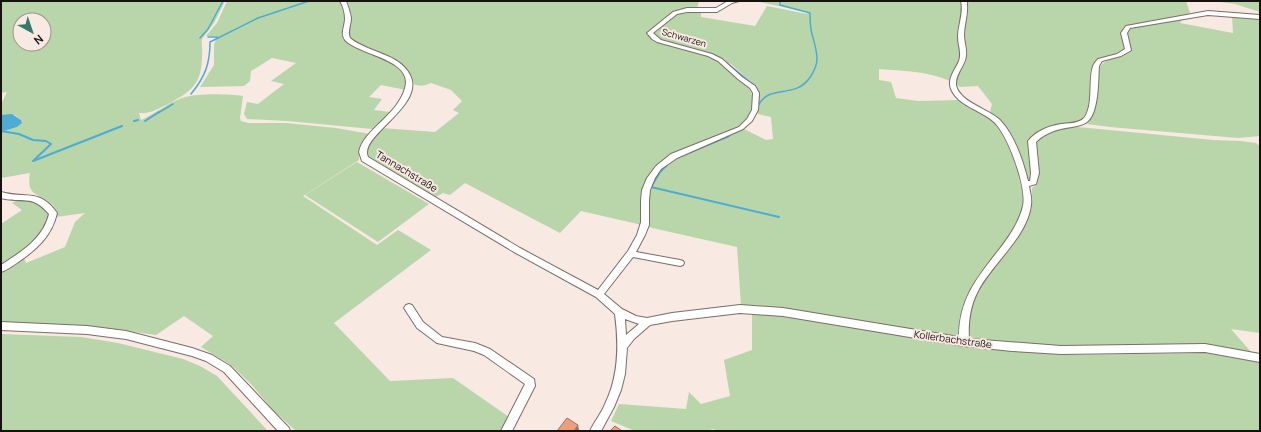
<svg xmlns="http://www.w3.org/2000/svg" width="1261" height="432" viewBox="0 0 1261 432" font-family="Manrope,sans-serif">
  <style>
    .green { fill: #b9d5aa; fill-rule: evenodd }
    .water { fill: #4dacd3 }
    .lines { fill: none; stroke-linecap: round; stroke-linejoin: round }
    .stream-far1 { stroke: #4dacd3; stroke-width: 1.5 }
    .stream { stroke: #4dacd3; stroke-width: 2 }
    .street-casing { stroke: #7b6d68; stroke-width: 2 }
    .street { fill: #fff; fill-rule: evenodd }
    .shaded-wall { fill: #a66f57 }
    .building { fill: #ed9e7c; stroke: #a66f57 }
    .labels { text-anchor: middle; stroke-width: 4; stroke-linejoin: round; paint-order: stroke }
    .far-street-label { font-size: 9px; fill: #17120f; stroke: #f8e9e2 }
    .street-label { font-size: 10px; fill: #17120f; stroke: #f8e9e2 }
  </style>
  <rect width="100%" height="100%" fill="#f8e9e2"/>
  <!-- green -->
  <path class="green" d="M1 1H225L214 23 202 39C201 44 203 49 202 55 202 84 192 91 168 104 157 109 151 114 139 113L141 120C155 114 167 103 182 98 198 93 227 94 243 96L240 118 241 121 248 123H286L336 128 370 134 359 150V160L303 196 377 245 398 230 431 250 334 323 390 381 453 378 509 417 501 431H296L273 410 252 385 231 365 201 347 213 336 184 316 156 335 89 326 1 322V272L23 256 26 263 65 247 75 222 85 213 56 217 57 212C56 210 54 206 52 204 38 192 26 197 30 173L1 178V132L17 127 22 123 21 120 15 115H1V104L7 92 1 93ZM20 20H44V44H20Z
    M227 1H341L346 15 344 36C356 43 403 65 407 77 408 81 406 86 406 90L381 85 369 97 382 99 374 110 391 112 377 128 372 129 287 121 247 119 244 114 247 102 258 104 284 84 271 81 296 63 272 58 251 71 250 81 244 86 200 87 214 65V45L217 36H206L217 23Z
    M345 1H699L697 9C672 10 669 15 650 30L648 33C654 47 694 50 708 56 725 62 736 77 749 88 772 131 689 145 664 159 659 162 644 180 643 185 641 192 642 217 642 225L581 211 560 233 465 183 450 195 443 193 436 197 367 156 364 149 381 128 435 132 459 113 453 110 462 101 451 90 431 83C425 86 418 87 412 83 414 63 368 49 353 40L348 35Z
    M755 1H962L958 42 961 52 960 58 955 68 950 81C928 71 902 71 879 69V80L891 82 896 98 918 101 961 100 994 120 990 112 992 104 978 86 960 87 955 84 959 69 966 59 963 34 967 1H1186L1190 13 1185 17 1132 24 1123 29 1122 33 1125 49C1122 51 1119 54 1116 55 1106 58 1097 54 1093 65 1091 81 1094 119 1074 123 1066 125 1058 123 1050 127H1078L1213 140 1240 141 1256 143 1260 146V333L1231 329 1252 353 1205 345 1058 346 977 341 969 335C964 294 994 274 1013 243 1023 227 1032 207 1032 188L1038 184 1019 179C1021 187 1025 193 1024 202 1022 230 987 262 972 286 963 301 960 319 958 336L951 337 782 309 741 305 737 247 648 227C648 196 647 176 675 158L744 129 766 140 773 139 771 117 758 114 754 87H757L731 64 721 60 660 40 652 33C673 15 673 12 701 11V17L755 26 767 6 807 14V12Z
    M1213 1H1260V12L1235 4Z
    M1232 16 1260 17V136L1238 138 1110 127 1087 124 1092 117 1094 111 1100 67C1107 56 1122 60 1129 50L1126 34 1130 28 1182 20 1180 23 1233 33Z
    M357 162 429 204 378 242 305 195Z
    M20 199 36 202 50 214C47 239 20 253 1 266V224L22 210 12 203Z
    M752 314 784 315 965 346 1013 351 1065 355 1208 353 1260 362V431H720L712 429 710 431H635L611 421 619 404 686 409 689 392 701 404 730 396 724 360 752 350Z
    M1 334 81 337 118 343 183 359 200 366 217 376 268 431H1Z"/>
  <!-- water -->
  <path class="water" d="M12 114 21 120 22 123 17 127 1 132V115Z"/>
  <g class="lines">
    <!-- stream-far1 -->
    <path class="stream-far1" d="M208 37H217
      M200 38 208 29 223 1
      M727 63 755 86 759 93 758 102
      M191 94C205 77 210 64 210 42L258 18 309 1
      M758 106C770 82 795 101 811 76 814 71 817 65 817 59 817 50 814 42 812 34 810 27 810 20 810 13L780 5V1
      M158 113 173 104"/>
    <!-- stream -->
    <path class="stream" d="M134 121 138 120
      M145 121 159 112
      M1 131 19 134 33 140 46 141 51 144 33 161 122 126
      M681 156 729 136
      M667 165 660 172 651 187 779 217"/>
    <defs>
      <path id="street" d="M340 1H346C348 6 350 12 351 18 351 25 347 31 350 38 368 53 399 53 410 75 426 106 358 136 368 157L520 248 598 290 628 251 637 235 641 222V200L642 190 647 178 656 166 671 154 739 127 747 119 752 110 753 93 750 88 738 79 718 61 708 56 657 42 652 39 647 33 673 12 687 8H716L728 1H739L732 3 717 12H687L677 14 653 33 661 40 712 54 722 59 742 77 755 86 759 93 758 110 752 121 743 129 677 158 661 169 655 178 650 190 649 200V225L645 235 636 252 680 260 683 261 684 263 683 265 680 266 633 257 604 294 622 309 636 316 647 318 672 313 740 305 783 308 959 337C959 300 976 279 998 251 1008 238 1019 223 1023 206 1027 187 1008 135 994 122 981 110 958 106 951 89 947 79 955 70 959 61 962 53 958 45 958 37 958 25 964 13 961 1H967V5C968 15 964 25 964 35 964 42 967 49 966 56 965 66 955 74 956 85 959 102 989 109 1000 120 1015 136 1023 161 1028 181H1030L1031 173 1028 141C1036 131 1049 126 1061 124 1068 123 1078 124 1084 118 1094 105 1088 81 1093 66 1094 64 1096 61 1098 59L1117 54 1125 49 1121 33 1126 26 1208 11 1260 15V19L1208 15 1130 28 1127 33 1131 50 1130 51 1121 56 1102 61 1099 66C1098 80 1099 113 1087 122 1083 125 1077 126 1072 127 1058 129 1046 132 1036 142L1039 173 1036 184 1029 186C1030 192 1032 198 1031 205 1027 238 991 264 977 293 970 307 968 323 969 339L1061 346 1205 344 1260 354V362L1205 352 1061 354 1012 351 964 346 783 316 740 313 672 321 650 325 634 339 627 348 625 374 621 390 614 407 601 431H590C594 422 601 414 605 404 619 376 619 344 615 314L596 297 514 252 362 161 359 152C363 130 398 115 405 88 414 59 358 55 345 40 340 33 345 26 345 19 345 13 343 6 340 1ZM625 319 639 324 626 335Z
        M1 192C25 199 40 188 57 213 52 236 36 250 17 263 12 266 7 270 1 272V265C21 252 43 239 49 214 31 193 23 204 1 198Z
        M409 304 412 305 423 322 442 337 475 343 490 349 534 379 535 386 512 431H501L525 384 484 355 474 351 437 343 417 328 404 308 406 305Z
        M1 322 87 326 126 331 192 348 212 355 230 366 289 428 290 431H278L224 372 206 361 192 356 126 339 87 334 1 330Z"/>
    </defs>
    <!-- street casing -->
    <use href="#street" class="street-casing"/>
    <!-- street -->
    <use href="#street" class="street"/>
  </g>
  <!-- shaded-wall -->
  <path class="shaded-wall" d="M578 425 579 430 578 431H574Z"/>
  <!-- building -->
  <path class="building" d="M567 418 578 425 574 431H557Z
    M615 426 622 431H610Z"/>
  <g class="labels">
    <!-- far-street labels -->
    <g class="far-street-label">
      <text transform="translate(684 38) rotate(16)" y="3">Schwarzen</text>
    </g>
    <!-- street labels -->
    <g class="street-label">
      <text transform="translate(407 171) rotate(31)" y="4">Tannachstraße</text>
      <text transform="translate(953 339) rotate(8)" y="4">Kollerbachstraße</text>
    </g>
  </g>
  <!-- border -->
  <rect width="1261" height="432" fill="none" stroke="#17120f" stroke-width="4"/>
  <!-- north arrow -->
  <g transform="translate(32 32) rotate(140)"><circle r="19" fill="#f8e9e2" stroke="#9e938e"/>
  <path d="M0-3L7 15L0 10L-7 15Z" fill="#34786a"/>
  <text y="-6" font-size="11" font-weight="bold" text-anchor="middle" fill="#17120f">N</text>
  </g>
</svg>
